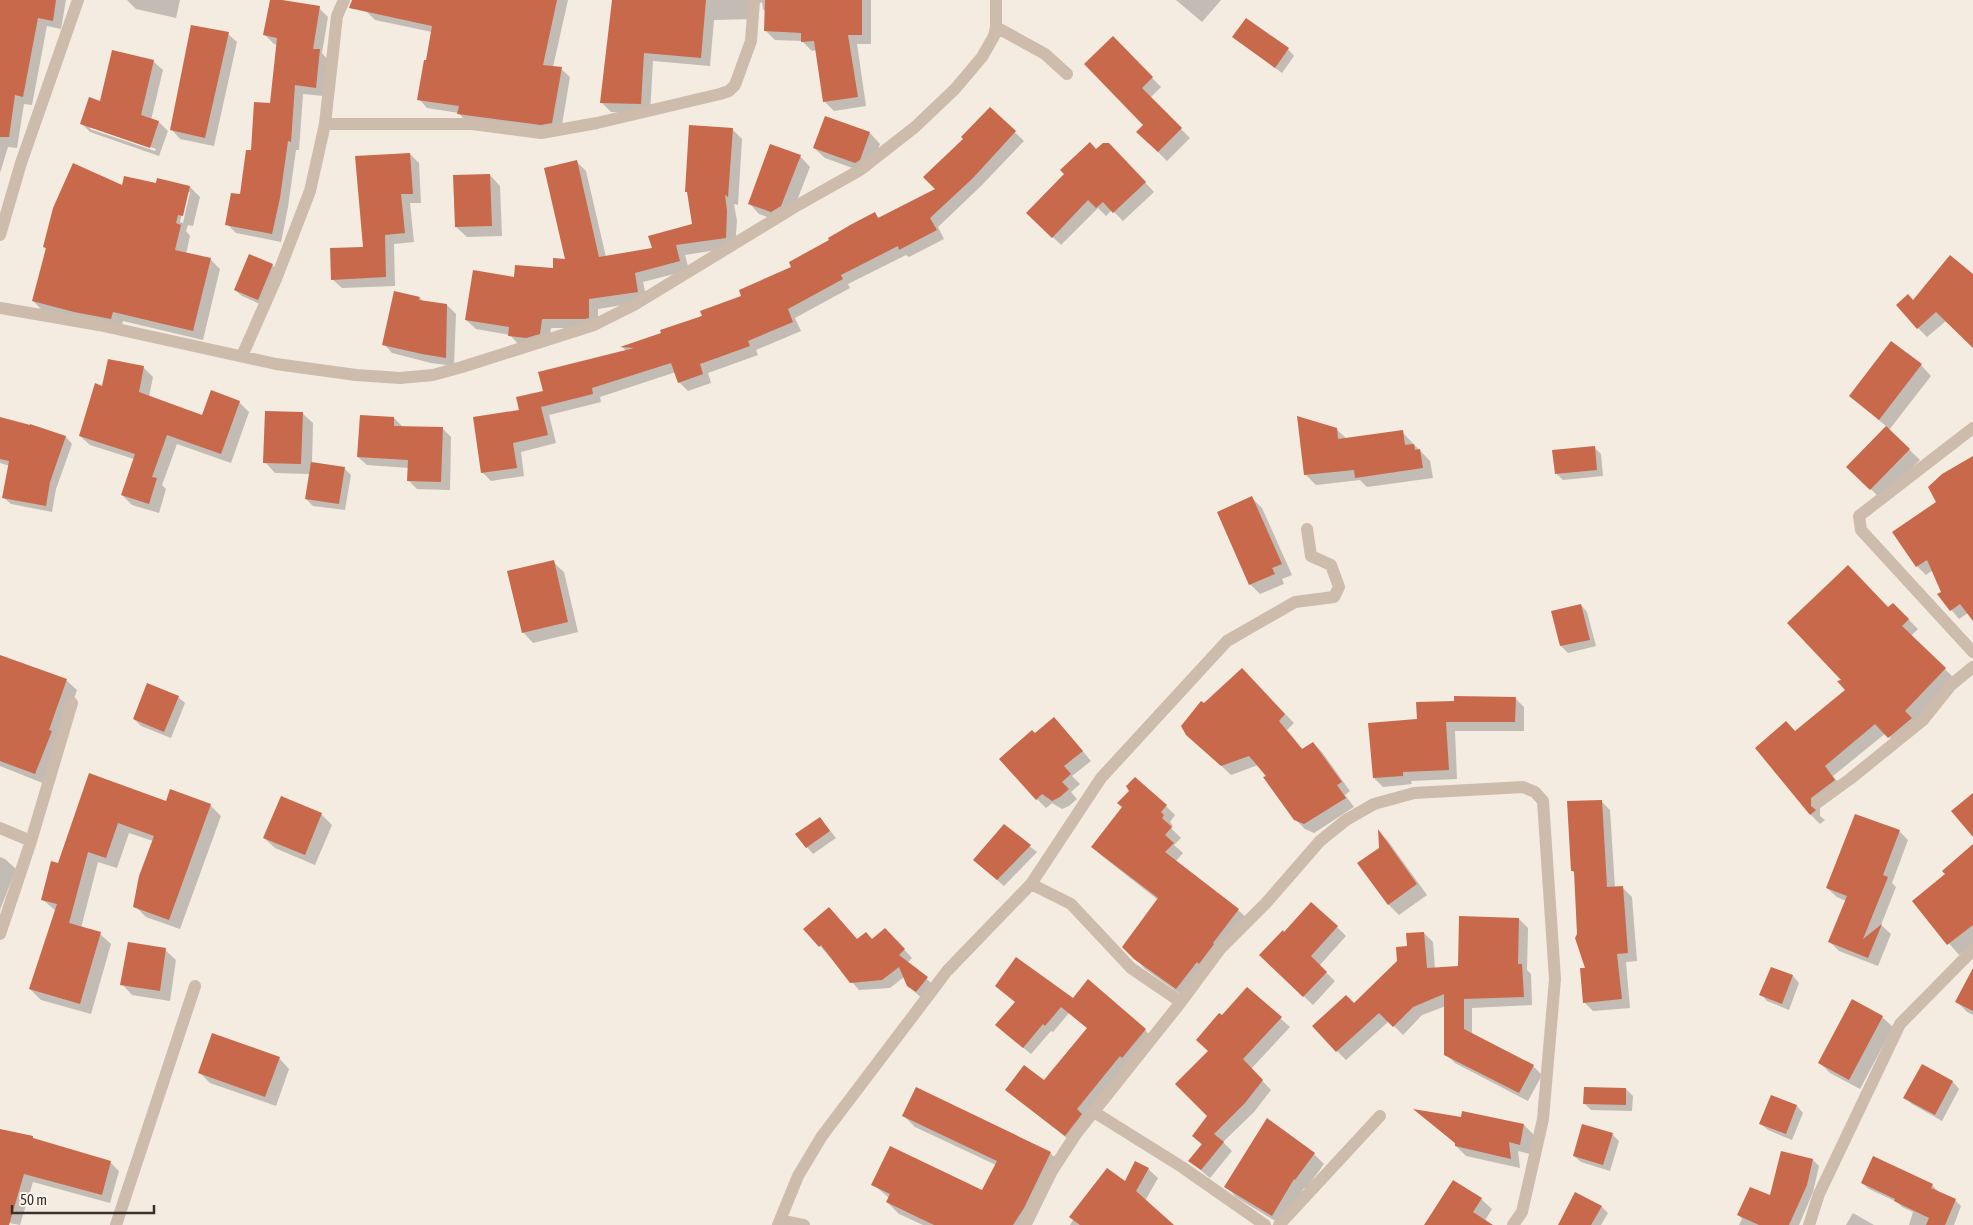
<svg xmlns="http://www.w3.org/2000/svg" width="1973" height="1225" viewBox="0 0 1973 1225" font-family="'Asap Condensed',sans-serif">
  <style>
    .shadow { fill: #0003; fill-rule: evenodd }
    .building { fill: #c8694b }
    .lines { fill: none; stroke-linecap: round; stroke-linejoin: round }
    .minor { stroke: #cdbbac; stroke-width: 12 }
  </style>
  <rect width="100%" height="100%" fill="#f4ebe1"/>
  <!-- shadow -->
  <path class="shadow" d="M0 0H66L61 29 47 26 32 105 24 104 17 148 8 147 0 173Z
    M127 0H180L176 18 136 9Z
    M271 0 319 8 328 17 322 53 328 60 324 96 303 94 299 150H296L288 207 281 242 236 233 227 224 241 196 252 152 271 104 278 45 274 44 265 35Z
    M369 0H568L553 67 561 69 570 77 561 131 467 123 459 113 427 108 419 99 432 32 375 20 366 11Z
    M614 0H871V44H857L866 106 834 111 824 101 817 50 812 51 802 41 775 40 766 31V13L763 9 762 2 756 5 754 19 714 20 710 66 653 61 650 113 611 112 602 103Z
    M1176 0H1221L1202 22Z
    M228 34 237 42 214 146 180 139 172 130Z
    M1233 37 1288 49 1294 56 1282 73Z
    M1113 38 1161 87 1150 98 1190 138 1167 161 1138 132 1145 125Z
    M113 52 154 62 163 70 151 120 159 122 168 131 159 156 90 132 81 123 101 102ZM90 126 156 149 155 151 90 129Z
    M990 108 1024 141 981 186 938 227 944 239 909 257 906 255 848 284 850 288 795 318 801 331 756 350 758 355 708 373 711 383 688 391 679 382 676 372 600 397 601 402 549 415 556 443 521 452 524 476 491 481 482 472 520 411 545 391 626 351 622 347 662 334 743 297 793 267 875 214 880 219 937 189 965 139Z
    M732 129 742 139 738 205 734 204 737 221 735 247 685 255 689 270 643 282 647 301 598 309V328H551L549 343 519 345 510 335 476 329 466 320 515 278 554 270 567 260 577 162 586 171 606 257 653 249 693 225 689 194 686 191Z
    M870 133 880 144 870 170 866 173 825 158 814 148Z
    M1097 150 1118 153 1154 192 1123 221 1112 210 1106 216 1098 208 1061 245 1028 213Z
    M410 154 419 163 421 203H410L414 242 394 244 395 286 342 288 332 279 364 248Z
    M800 156 810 167 791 216 781 222 759 214 749 203Z
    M490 175 500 186 502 236 467 237 456 227Z
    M157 185 190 187 200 197 193 226 188 225 186 231 190 236 186 254 210 259 220 269 203 340 123 321 121 329 43 311 33 301 47 250 44 247 123 187ZM187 192H190L183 223 180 222Z
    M272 265 279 272 264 306 242 296 235 290Z
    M1973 275V347L1946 321 1927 337 1918 328 1914 302Z
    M420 298 424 302 447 305 456 314 454 366 431 363 392 353 384 344Z
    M1892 343 1921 365 1931 376 1889 430 1920 460 1881 499 1848 467 1887 427 1850 396Z
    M143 367 153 377 149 397 203 416 239 402 249 412 231 463 177 444 162 485 166 489 159 513 132 505 122 495 134 459 90 445 80 436 103 387Z
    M302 413 313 423 312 463 344 468 351 475 345 510 313 506 306 499 310 474 275 473 265 462Z
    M0 418 30 427 31 425 66 437 72 444 56 489 52 512 11 504 4 498 10 466 0 463Z
    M394 418 403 427 443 429 451 437 450 490 417 489 408 480 409 468 367 465 358 457Z
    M1336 429 1347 439 1402 432 1430 461 1433 478 1367 487 1360 480 1316 485 1305 474Z
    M1595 448 1601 454 1603 476 1563 480 1556 473Z
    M1973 458V619L1968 613 1959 619 1939 595 1943 592 1933 570 1926 575 1917 566 1893 532 1937 502Z
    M1252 498 1262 508 1292 575 1282 579 1284 584 1260 594 1250 584Z
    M553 562 564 572 578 632 533 643 523 632Z
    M1893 604 1918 629 1911 636 1955 679 1899 747 1886 733 1833 776 1844 790 1820 808V816L1825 820 1820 824 1810 814 1796 733 1847 690 1843 681 1889 609Z
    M1581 605 1587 612 1596 646 1568 653 1561 646Z
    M1250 678 1294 723 1287 730 1303 750 1313 743 1322 752 1350 791 1345 795 1354 807 1314 833 1305 829 1295 819 1258 765 1231 775 1197 743 1204 705Z
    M66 680 77 690 45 784 0 766V683Z
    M178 697 185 703 171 738 141 726 134 719Z
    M1515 698 1524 707V731H1455L1457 779 1411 781 1412 784 1383 787 1374 778 1418 720Z
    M1064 729 1091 761 1072 776 1080 784 1071 792 1077 799 1069 806 1062 809 1052 803 1046 808 1037 799 1035 735Z
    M90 774 167 803 210 805 221 816 180 929 146 917 135 906 153 841 129 833 117 868 98 862 81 928 100 934 111 944 91 1014 41 1000 30 989 56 911 42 899 59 864Z
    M281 798 322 815 332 825 315 865 275 848 264 838Z
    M1601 801 1610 810 1615 888H1623L1632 897 1637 961 1626 962 1630 1008 1593 1011 1584 1002 1587 969 1579 934 1576 874 1572 871Z
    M1166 806 1175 815 1170 822 1173 826 1171 828 1181 838 1174 845 1183 853 1175 862 1238 910 1248 919 1186 998 1145 969 1124 947 1158 900 1102 856 1093 847Z
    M820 818 836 838 813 854 807 847Z
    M1004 826 1037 852 1004 886 981 866Z
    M1899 831 1908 840 1892 883 1896 887 1881 925 1891 934 1878 966 1839 951 1830 942 1846 901 1837 897 1827 888Z
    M1379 832 1388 841 1427 895 1399 915 1389 905 1359 864 1381 848Z
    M1973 847V944L1959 955 1913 901 1947 874Z
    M0 857 5 859 16 869 0 910Z
    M1519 919 1528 928 1527 970 1531 974 1532 1005 1472 1008V1035L1533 1066 1542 1075 1528 1101 1455 1063 1446 1054V1006L1422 1015 1403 1035 1389 1021 1346 1060 1337 1051 1354 1004 1398 961 1408 948 1424 933 1433 942 1435 969 1459 968Z
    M1337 927 1346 936 1319 966 1335 981 1313 1005 1270 964 1284 933Z
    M805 929 857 940 893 938 912 958 907 963 935 986 924 1000 908 986 904 977 890 988 859 990Z
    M165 950 176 960 170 1001 132 995 122 984Z
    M1771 968 1793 976 1799 983 1789 1010 1767 1001 1761 994Z
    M1973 972V1015L1967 1012 1957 1002Z
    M1247 989 1290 1027 1251 1069 1271 1090 1254 1112 1223 1142 1232 1151 1210 1178 1190 1161 1202 1145 1193 1136 1209 1116 1210 1052 1222 1017Z
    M1073 1000 1145 1030 1152 1038 1073 1143 1006 1090 1045 1082 1088 1029 1069 1013 1053 1032 1051 1031 1031 1054 1004 1032Z
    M1882 1017 1893 1027 1860 1089 1830 1073 1820 1063Z
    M279 1058 289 1069 276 1106 210 1083 199 1072Z
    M1923 1066 1953 1082 1959 1089 1942 1121 1912 1104 1905 1097Z
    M1626 1089 1633 1096 1632 1111 1591 1110 1584 1103Z
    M1797 1106 1803 1113 1792 1140 1768 1130 1761 1124Z
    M1417 1111 1462 1119 1463 1112 1524 1125 1534 1135 1530 1154 1518 1151 1520 1168 1466 1156 1456 1146V1144Z
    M904 1116 1050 1153 1062 1164 1032 1225H923L899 1214 887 1202 889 1198 873 1184 983 1192 996 1165 915 1127Z
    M0 1131 32 1137 36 1141 110 1162 119 1171 110 1203 33 1182 20 1225 0 1221Z
    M1612 1134 1619 1141 1610 1171 1581 1162 1574 1156Z
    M1314 1154 1324 1164 1306 1189 1304 1188 1282 1225 1236 1197 1226 1186Z
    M1813 1160 1819 1166 1813 1192 1799 1225H1739L1742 1219 1739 1215 1771 1197Z
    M1148 1169 1158 1178 1145 1201 1173 1225H1070L1073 1220Z
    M1453 1182 1481 1199 1492 1209 1484 1222 1487 1225H1426Z
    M1862 1183 1932 1185 1939 1192 1955 1200 1961 1206 1954 1225H1909L1913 1212 1902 1207 1897 1202 1869 1189Z
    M1602 1207 1608 1213 1601 1225H1559Z
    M1853 1213 1874 1225H1846Z"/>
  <!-- building -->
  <path class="building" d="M0 0H56L53 21 38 18 23 97 15 95 9 137H0Z
    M270 0H282L320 6 313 49H320L316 88 295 85 291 142 288 141 280 198 272 234 225 225 231 193 240 194 246 150H251L254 102 270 103 277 38 263 35Z
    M352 0H557L543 65 562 67 552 123 541 125 457 114 459 106 417 100 424 60H426L432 26 349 8Z
    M612 0H706L701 58 644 53 641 104 600 103Z
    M765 0H862V35H848L858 97 823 102 814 41 801 42V33L764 31Z
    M1246 18 1289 48 1275 68 1232 37Z
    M191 25 229 32 205 138 170 130Z
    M1113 36 1153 77 1142 88 1182 128 1158 152 1136 132 1143 125 1084 64Z
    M112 50 154 60 141 115 159 121 150 148 80 124 89 97 100 101Z
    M990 107 1016 131 973 178 930 218 937 230 899 250 898 246 841 275 843 279 788 309 793 322 748 341 750 346 700 364 703 374 678 383 671 363 592 388 593 394 541 407 548 435 513 443 517 468 481 473 473 417 519 410 516 397 543 391 538 372 634 348 620 347 661 333 660 330 702 316 700 311 741 296 739 290 791 267 789 262 829 240 828 238 852 224 875 212 878 218 935 189 923 177 963 139 961 137Z
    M825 116 870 132 860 160 855 163 813 148Z
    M689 125 733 128 728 197 725 195 727 211 726 238 676 245 680 261 635 273 638 292 589 299V318L585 319H542L540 334 526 338 508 336 509 327 465 320 473 270 514 277 515 265 553 268V258L565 259 544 168 577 160 599 257 652 248 648 236 692 224 687 192H685Z
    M1090 142 1096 149 1103 143H1109L1146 182 1113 213 1103 202 1096 208 1088 200 1052 238 1026 213 1064 174 1060 170Z
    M770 144 801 155 781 206 771 212 748 204Z
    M410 153 413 194H401L405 233 385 235 386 277 331 280 330 248 363 247 355 156Z
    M73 163 122 185 124 176 156 183 157 178 190 186 183 216 178 215 176 223 181 225 175 250 211 258 193 331 113 312 111 319 74 312 32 301 46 248 43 247 53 208Z
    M490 174 492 226 455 227 453 175Z
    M249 254 273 264 258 300 234 290Z
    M1950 255 1973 274V348L1936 312 1917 329 1896 305 1908 294 1913 300Z
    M394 291 420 297 419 300 447 304 446 358 422 354 382 345Z
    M1891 341 1922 364 1879 420 1849 396Z
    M108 359 144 366 139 392 202 415 211 390 240 401 221 454 167 435 152 477 157 478 149 504 121 495 135 454 79 436 95 383 102 386Z
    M265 411 303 412 301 464 263 463Z
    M360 415 394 417V426L443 427 441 482 407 481 408 460 357 457Z
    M1297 416 1337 428 1338 439 1403 430 1405 445 1414 444 1415 450 1420 449 1423 468 1355 478 1354 470 1304 475Z
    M0 417 30 425V424L66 436 50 482 46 506 2 498 9 461 0 459Z
    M1886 426 1910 449 1870 490 1846 467Z
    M1595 446 1597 470 1555 474 1552 450Z
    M1973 456V621L1960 604 1950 611 1937 594 1941 592 1927 560 1916 567 1892 532 1936 502 1928 487 1942 474Z
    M311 462 345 467 339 504 305 499Z
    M1252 496 1282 564 1272 568 1275 574 1249 585 1217 512Z
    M554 560 568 622 522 633 507 571Z
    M1848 565 1888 607 1893 603 1909 619 1902 626 1946 668 1905 711 1912 718 1888 738 1875 724 1825 766 1835 780 1811 798V806L1816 810 1810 815 1755 748 1786 721 1795 731 1845 690 1837 681 1841 680 1787 623Z
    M1581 604 1590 640 1560 646 1551 611Z
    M0 655 67 679 49 730 52 731 35 774 0 761Z
    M1242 668 1285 714 1279 721 1302 749 1313 742 1342 782 1337 785 1346 798 1304 824 1294 820 1263 777 1266 776 1249 756 1221 766 1186 735 1181 726 1201 701 1204 703Z
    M147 683 179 696 164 732 133 719Z
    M1454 696 1516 697 1515 722H1446L1449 770 1403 772V776L1373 778 1368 723 1417 719 1416 702 1454 701Z
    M1054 717 1083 751 1064 766 1071 774 1062 782 1069 789 1060 797 1052 801 1042 794 1036 800 999 759 1032 730 1035 733Z
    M89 773 166 801 170 789 211 804 169 920 133 907 139 876 154 836 118 823 106 858 88 852 69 923 101 932 80 1004 29 989 57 904 41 900 51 861 58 863Z
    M1135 777 1167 805 1161 812 1164 815 1162 818 1172 827 1165 835 1174 843 1165 852 1239 909 1213 943 1214 944 1199 964 1197 962 1176 989 1134 959 1122 947 1158 898 1091 847 1122 807 1117 803 1129 791 1126 786Z
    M1973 793V837L1951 811Z
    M281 796 322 813 305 855 263 838Z
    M1602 800 1607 887 1623 886 1628 953 1617 954 1622 999 1583 1003 1580 968H1585L1575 938 1577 934 1574 871H1571L1567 801Z
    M1855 814 1900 830 1883 875 1888 877 1863 939 1882 924 1868 958 1828 942 1847 896 1826 888Z
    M820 817 830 831 806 848 795 834Z
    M1004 824 1031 845 997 880 973 860Z
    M1378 829 1417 884 1388 905 1357 863 1379 848Z
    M1973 844V925L1947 945 1912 901 1945 874 1942 871Z
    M1311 902 1338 926 1311 956 1327 972 1303 997 1259 955 1283 930 1284 932Z
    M829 907 857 939 866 932 872 939 885 928 905 949 899 955 928 977 916 992 907 986 899 967 882 980 850 983 821 945 819 947 803 929Z
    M1459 916 1519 918 1518 964H1522L1524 997 1464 999V1029L1534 1065 1519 1093 1444 1055V994L1413 1007 1393 1027 1379 1013 1336 1052 1312 1026 1346 995 1354 1003 1397 961 1396 947 1407 946 1406 933 1424 932 1427 968 1458 966Z
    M128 942 166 948 160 991 120 985Z
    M1016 957 1073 998 1088 979 1146 1029 1122 1058 1120 1056 1077 1109 1082 1114 1065 1136 1005 1090 1024 1065 1044 1080 1087 1028 1061 1007 1045 1026 1043 1024 1023 1048 995 1025 1015 1002 995 986Z
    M1771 967 1793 975 1782 1004 1759 995Z
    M1973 968V1011L1955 1002Z
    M1247 987 1282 1017 1243 1059 1263 1080 1245 1103 1214 1134 1224 1142 1201 1170 1188 1161 1202 1144 1192 1136 1207 1116 1175 1084 1208 1051 1196 1040 1219 1013 1222 1015Z
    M1852 999 1883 1016 1849 1080 1818 1063Z
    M212 1033 280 1057 265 1097 198 1073Z
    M1922 1064 1953 1081 1935 1115 1903 1098Z
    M916 1087 1051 1152 1024 1208 1013 1225H934L886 1202 890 1194 871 1185 890 1146 982 1190 997 1161 902 1116Z
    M1584 1087 1626 1088V1105L1583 1104Z
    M1771 1095 1797 1105 1786 1134 1759 1124Z
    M1413 1109 1461 1117 1462 1111 1524 1124 1520 1145 1509 1142 1511 1159 1455 1146V1143Z
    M1267 1118 1315 1153 1295 1180 1294 1179 1272 1216 1224 1187Z
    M1582 1124 1613 1133 1603 1165 1573 1156Z
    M0 1129 33 1136V1138L111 1161 102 1195 24 1174 9 1225H0Z
    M1781 1151 1813 1159 1807 1185 1789 1225H1759L1737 1215 1750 1187 1770 1195Z
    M1873 1156 1933 1184 1931 1188 1956 1199 1945 1225H1926L1929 1218 1894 1201 1895 1199 1861 1183Z
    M1135 1161 1149 1168 1136 1191 1174 1225H1080L1069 1217 1107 1168 1125 1181Z
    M1453 1180 1482 1198 1473 1212 1493 1225H1424Z
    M1575 1192 1602 1206 1591 1225H1558Z"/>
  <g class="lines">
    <!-- minor -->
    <path class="minor" d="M996 27 1045 54 1067 74
      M325 124H472L541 133 597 123 720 94 729 91 735 85 751 41 754 0
      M0 235 21 163 78 0
      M0 308 99 325 276 364 356 375 400 378 433 375 462 367 594 325 634 305 798 205 860 170 915 127 955 89 982 57 994 36 996 27V0
      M242 356 276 279 310 191 325 124 337 16 344 0
      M1973 428 1859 516 1861 530 1973 652
      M1818 802 1850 779 1923 720 1951 685 1973 667
      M0 828 31 841
      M1031 884 1071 904 1131 968 1181 1002
      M0 934 31 841 72 703
      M1094 1112 1182 1167 1265 1225
      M780 1220 804 1225
      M116 1225 195 986
      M778 1225 798 1176 822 1136 947 971 1031 884 1101 778 1227 641 1295 602 1334 597 1339 587 1331 565 1311 556 1307 529
      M1025 1225 1048 1177 1076 1134 1181 1002 1221 948 1266 903 1320 841 1346 820 1374 804 1414 793 1523 787 1535 792 1543 801 1555 979 1543 1119 1522 1212 1513 1225
      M1279 1225 1380 1116
      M1809 1225 1819 1194 1900 1024 1973 950"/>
  </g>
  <!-- scale -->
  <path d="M12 1205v8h142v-8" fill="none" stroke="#3b302b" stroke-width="2.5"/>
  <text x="20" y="1205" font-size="15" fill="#3b302b" stroke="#fbf5ee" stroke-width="4" paint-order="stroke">50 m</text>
</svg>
